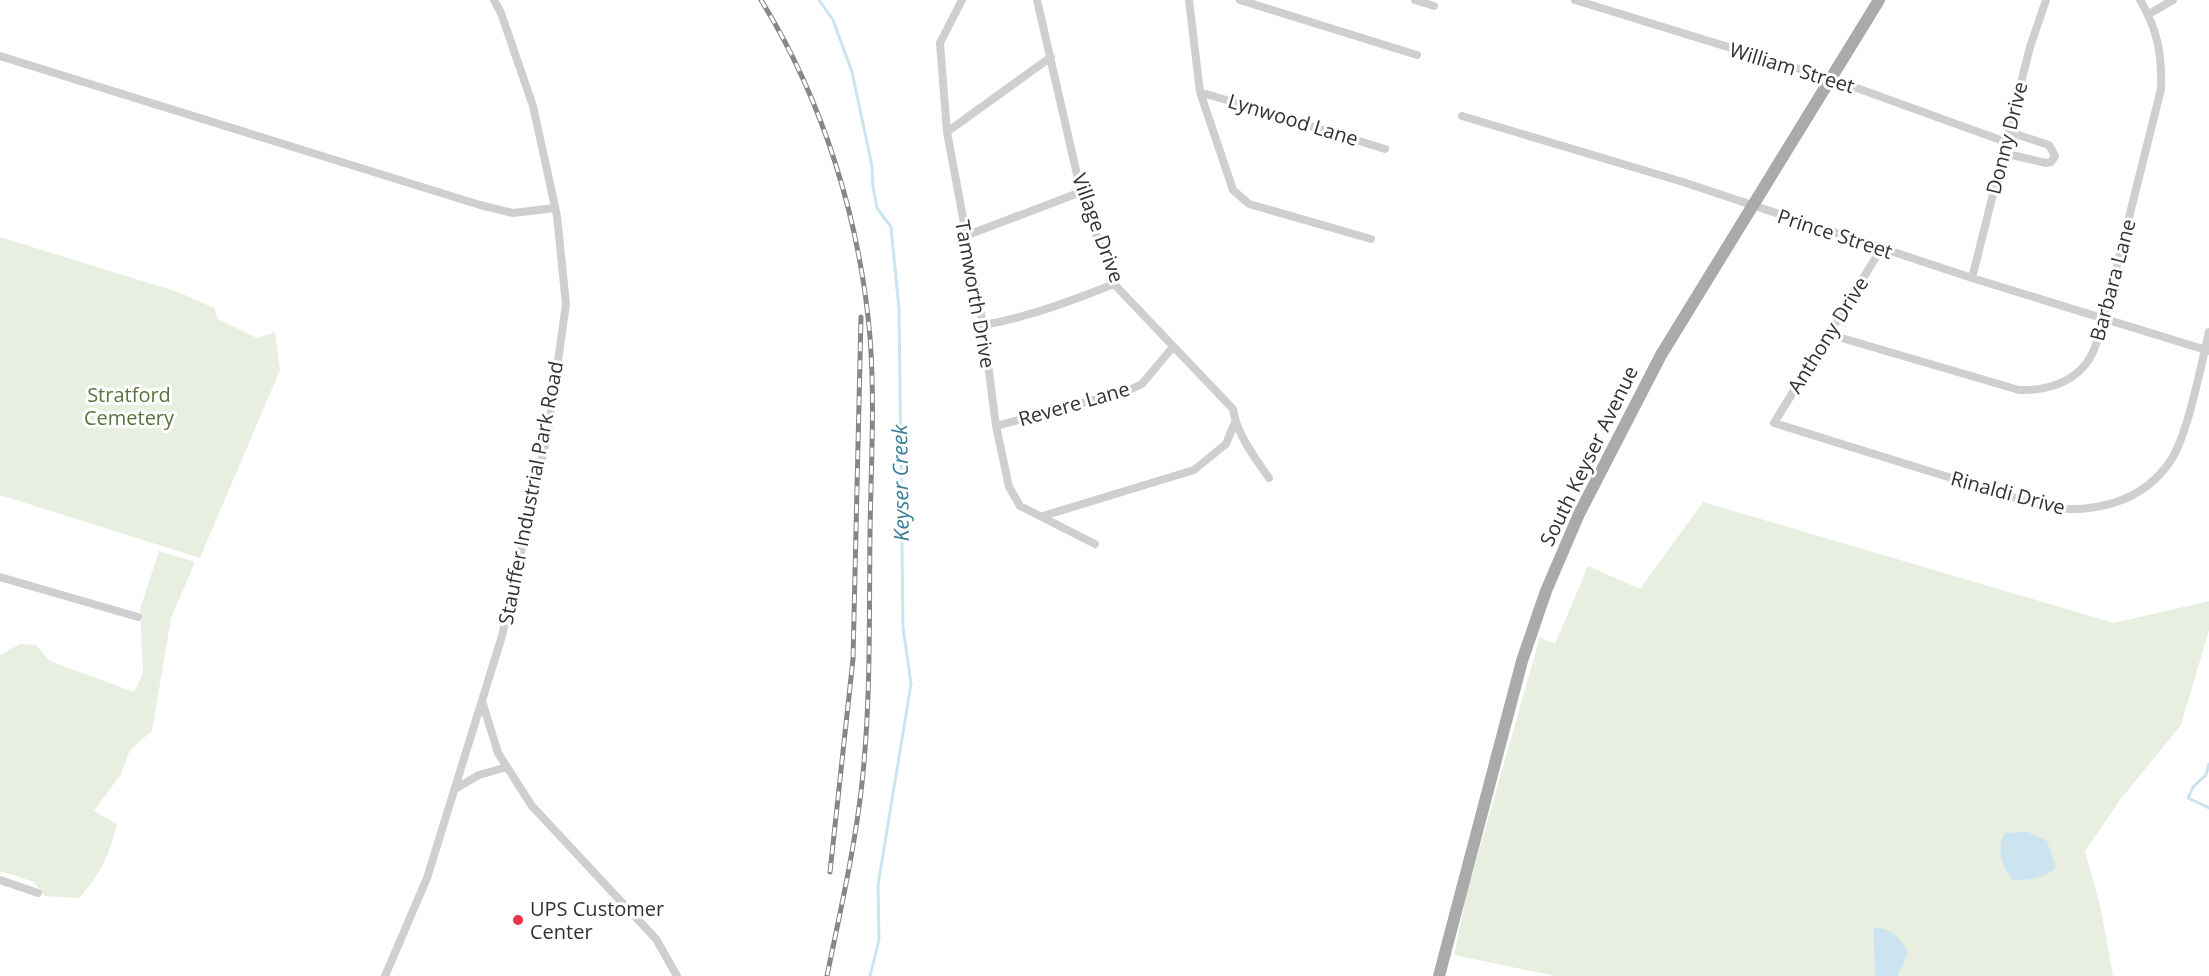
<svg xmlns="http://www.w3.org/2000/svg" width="2209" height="976" viewBox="0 0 2209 976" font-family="'Open Sans',sans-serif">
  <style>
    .green { fill: #e9efe0 }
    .water { fill: #cce4ef }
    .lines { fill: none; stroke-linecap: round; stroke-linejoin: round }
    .stream { stroke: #cce4ef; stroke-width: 3 }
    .street { stroke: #cfcfcf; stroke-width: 8 }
    .primary { stroke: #aaa; stroke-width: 12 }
    .rail-casing { stroke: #878787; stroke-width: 5 }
    .rail { stroke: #fff; stroke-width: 3; stroke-dasharray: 9; stroke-linecap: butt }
    .poi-dot { fill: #ed304e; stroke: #fff; stroke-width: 2 }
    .labels { text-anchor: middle; stroke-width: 6; stroke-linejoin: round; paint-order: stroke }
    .street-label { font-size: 20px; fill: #323232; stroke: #fff }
    .park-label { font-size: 20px; fill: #59713c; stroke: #fff }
    .poi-label { font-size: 20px; fill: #323232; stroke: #fff; text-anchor: start }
    .water-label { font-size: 21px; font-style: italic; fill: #3b7d99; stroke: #fff }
  </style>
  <rect width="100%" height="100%" fill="#fff"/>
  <!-- green -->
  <path class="green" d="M0 237 178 292 214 308 218 319 257 338 275 332 280 370 200 558 0 495Z
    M1703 502 2114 623 2209 601V630L2181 725 2120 800 2085 851 2101 909 2113 976H1898L1908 952 1873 928 1875 976H1555L1454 955 1467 893 1540 637 1555 644 1588 566 1640 589Z
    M159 551 195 562 171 618 152 731 130 750 121 774 94 811 117 824C111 852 99 877 79 898L45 896 34 882 0 871V655L20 644 36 645 50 661 134 692 143 673 140 609Z"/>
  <!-- water -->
  <path class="water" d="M2028 832 2047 841 2056 867C2047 879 2026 880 2012 880 2001 863 1997 852 2004 833Z
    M1873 927C1892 929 1899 936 1908 952L1898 976H1875Z"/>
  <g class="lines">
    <!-- stream -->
    <path class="stream" d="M819 0 833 20 852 72 872 166 873 187 877 208 891 227 899 309 903 627 911 684 878 885 879 940 870 976
      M2206 775 2193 787 2188 798 2209 808
      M2206 775 2209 764"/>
    <!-- street -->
    <path class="street" d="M962 0 940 43 947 132 983 325 996 426 1009 487 1020 506 1095 544
      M1037 0 1081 192 1114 284 1233 409C1237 435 1254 456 1269 478
      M1189 0 1200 92 1233 190 1249 204 1371 239
      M1240 0 1417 55
      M1415 0 1434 6
      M1575 0 1829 78 2006 142
      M2149 14 2173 0
      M0 56 480 205 513 213 555 208
      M1200 92 1385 149
      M1462 116 1683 182 1972 278 2209 351
      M947 132 1051 57
      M2003 153 2046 163 2051 162 2055 156 2049 145 2009 132
      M965 236 1081 192
      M1881 249 1774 423 2045 507C2093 514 2143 503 2171 460 2188 434 2201 365 2209 332
      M1972 278 2030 47 2046 0
      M983 325C1029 317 1071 301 1114 284
      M1828 334 2019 390C2047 391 2078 382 2092 354 2098 343 2100 329 2104 318L2161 89C2162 55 2158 30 2140 0
      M996 426 1127 391 1142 384 1172 348
      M1043 516 1194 470 1226 444 1235 422
      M0 577 138 617
      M482 701 498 753 532 806 656 939 677 976
      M455 789 479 775 507 767
      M0 880 38 893
      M385 976 427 878 502 636 548 432 566 304 557 216 533 106 501 13 494 0"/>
    <!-- primary -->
    <path class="primary" d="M1439 976 1522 661 1546 591 1579 514 1661 355 1879 0"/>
    <defs>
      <path id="rail" d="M761 0C823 100 860 220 870 337 875 402 871 467 870 532 869 616 871 700 862 783 855 848 840 912 827 976
        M830 872 853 659 861 317"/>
    </defs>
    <!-- rail casing -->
    <use href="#rail" class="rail-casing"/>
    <!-- rail -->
    <use href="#rail" class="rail"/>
  </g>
  <!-- markers -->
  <circle class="poi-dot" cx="518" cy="920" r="6"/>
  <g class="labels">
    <!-- street labels -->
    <g class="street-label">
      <text transform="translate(1792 68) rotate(17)" y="7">William Street</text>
      <text transform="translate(1293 120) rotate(17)" y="7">Lynwood Lane</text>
      <text transform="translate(2007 138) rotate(-76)" y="7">Donny Drive</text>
      <text transform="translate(1098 228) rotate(70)" y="7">Village Drive</text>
      <text transform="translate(1835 234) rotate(18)" y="7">Prince Street</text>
      <text transform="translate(2113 280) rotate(-75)" y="7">Barbara Lane</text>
      <text transform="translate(975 294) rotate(80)" y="7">Tamworth Drive</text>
      <text transform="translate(1828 335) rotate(-58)" y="7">Anthony Drive</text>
      <text transform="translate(1074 404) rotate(-16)" y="7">Revere Lane</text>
      <text transform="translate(1589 456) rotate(-64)" y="7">South Keyser Avenue</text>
      <text transform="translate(531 493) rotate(-79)" y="7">Stauffer Industrial Park Road</text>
      <text transform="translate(2008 493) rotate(15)" y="7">Rinaldi Drive</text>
    </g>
    <!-- park labels -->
    <g class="park-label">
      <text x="129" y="402">Stratford<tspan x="129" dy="23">Cemetery</tspan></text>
    </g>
    <!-- poi labels -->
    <g class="poi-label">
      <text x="530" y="916">UPS Customer<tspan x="530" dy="23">Center</tspan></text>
    </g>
    <!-- water labels -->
    <g class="water-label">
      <text transform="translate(901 483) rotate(-91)" y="7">Keyser Creek</text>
    </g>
  </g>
</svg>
